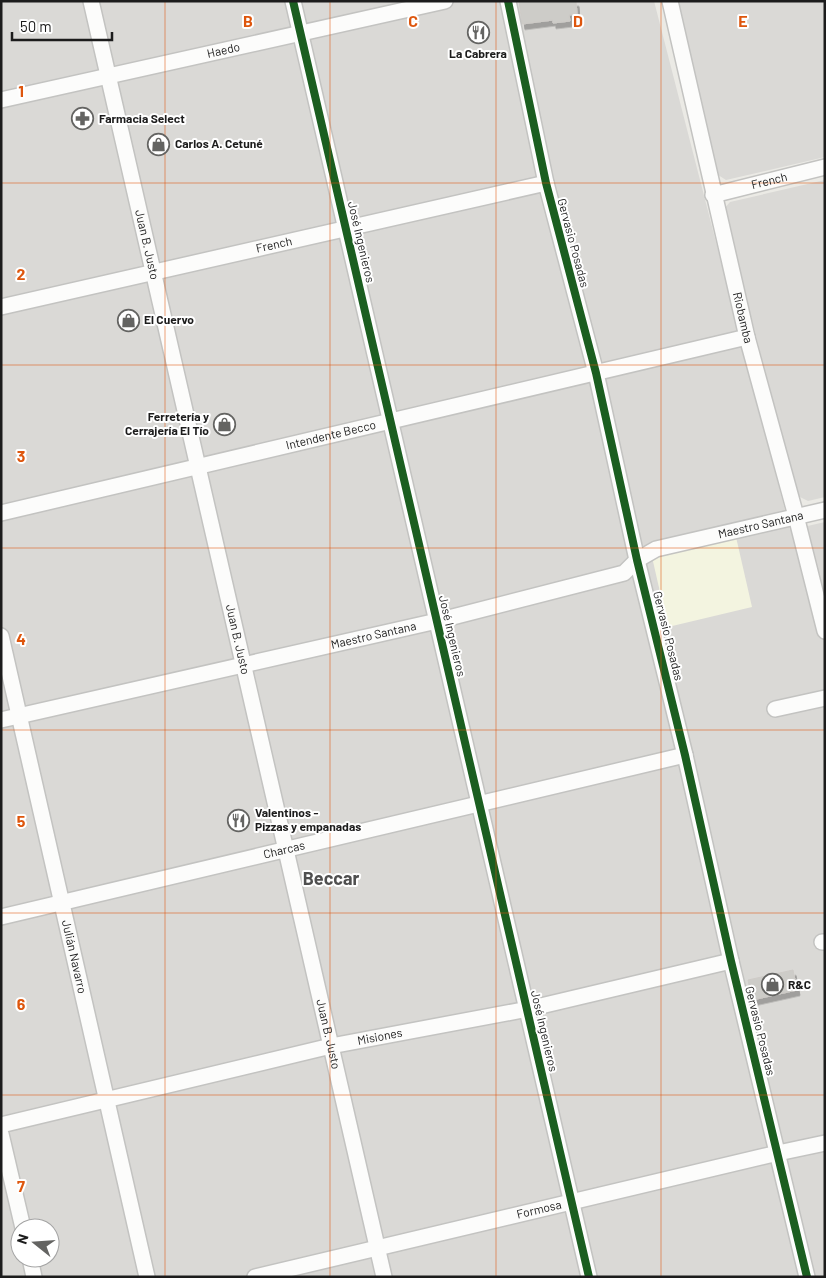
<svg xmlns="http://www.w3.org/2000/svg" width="826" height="1278" viewBox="0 0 826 1278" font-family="Barlow,sans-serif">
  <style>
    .residential { fill: #dad9d6; fill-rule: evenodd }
    .education { fill: #f3f4e0 }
    .building { fill: #cdccc8; stroke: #cecbc7; filter: url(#shadow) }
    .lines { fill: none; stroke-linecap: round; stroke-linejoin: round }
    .minor-casing { stroke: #c3c3c1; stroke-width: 18 }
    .minor { stroke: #fcfcfb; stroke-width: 15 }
    .cycleway-casing { stroke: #fff; stroke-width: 11 }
    .cycleway { stroke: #1b5e20; stroke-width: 8 }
    .grid { fill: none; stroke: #de560d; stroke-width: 1; stroke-opacity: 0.55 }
    .labels { text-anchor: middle; stroke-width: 4; stroke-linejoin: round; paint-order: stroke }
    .street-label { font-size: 12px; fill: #1c1c1c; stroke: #fff }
    .poi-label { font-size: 12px; font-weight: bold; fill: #1c1c1c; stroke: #fff; text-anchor: start }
    .district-label { font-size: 18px; font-weight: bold; fill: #4f4f4f; stroke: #fff }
    .grid-label { font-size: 16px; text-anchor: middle; font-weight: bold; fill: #de560d; stroke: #fff; stroke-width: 4; stroke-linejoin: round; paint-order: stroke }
  </style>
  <defs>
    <filter id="shadow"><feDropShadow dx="3" dy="5.5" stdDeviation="0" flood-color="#0004"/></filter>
  </defs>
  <rect width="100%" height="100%" fill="#ebeae5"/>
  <!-- residential -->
  <path class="residential" d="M1 1H654L790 530 825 522V1277H1ZM20 1228H50V1258H20Z
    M679 1H825V157L726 180 715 173Z
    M825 180V497L808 501 798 496 723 210 730 202Z"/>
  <!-- education -->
  <path class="education" d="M736 537 752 607 668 627 652 557Z"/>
  <!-- building -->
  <path class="building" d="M519 1H576L577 14 569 15 570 21 553 23V20L522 24Z
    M793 970 797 990 752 1000 748 980Z"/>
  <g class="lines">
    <defs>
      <g id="minor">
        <path id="s1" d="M91 1 384 1277"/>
        <path d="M293 1 589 1277"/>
        <path d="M508 1 546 183 596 373 637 560 685 755 731 961 807 1277"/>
        <path id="s2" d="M670 1 747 337 796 516 825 631"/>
        <path id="s3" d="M1 100 445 1"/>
        <path id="s4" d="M713 195 825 167"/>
        <path id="s5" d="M1 307 546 183"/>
        <path id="s6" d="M1 513 747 337"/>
        <path id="s7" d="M1 636 147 1277"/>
        <path d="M775 709 825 698"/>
        <path id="s8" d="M1 720 437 621 624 573 637 560 656 549 825 510"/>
        <path id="s9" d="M1 917 685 755"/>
        <path d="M822 942H825"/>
        <path id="s10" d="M1 1125 331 1046 528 1009 731 961"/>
        <path d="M1 1134 23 1228"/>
        <path d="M30 1258 34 1277"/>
        <path id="s11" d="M255 1277 778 1153 825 1143"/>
      </g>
    </defs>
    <!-- minor casing -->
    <use href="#minor" class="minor-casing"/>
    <!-- minor -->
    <use href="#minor" class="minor"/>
    <defs>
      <path id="cycleway" d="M293 1 589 1277
        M508 1 546 183 596 373 637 560 685 755 731 961 807 1277"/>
    </defs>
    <!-- cycleway casing -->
    <use href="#cycleway" class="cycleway-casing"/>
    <!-- cycleway -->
    <use href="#cycleway" class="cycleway"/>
  </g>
  <!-- grid -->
  <path class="grid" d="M165 1V1277M330 1V1277M496 1V1277M661 1V1277M1 183H825M1 365H825M1 548H825M1 730H825M1 913H825M1 1095H825"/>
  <!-- icons -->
  <defs>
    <symbol id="restaurant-ring" viewBox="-11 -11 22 22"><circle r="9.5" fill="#fff" stroke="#646462" stroke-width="1.5"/><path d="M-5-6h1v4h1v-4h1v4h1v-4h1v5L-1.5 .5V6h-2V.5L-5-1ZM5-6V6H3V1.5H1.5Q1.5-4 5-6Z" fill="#646462"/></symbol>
    <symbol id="pharmacy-ring" viewBox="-11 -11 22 22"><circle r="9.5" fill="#fff" stroke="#646462" stroke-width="1.5"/><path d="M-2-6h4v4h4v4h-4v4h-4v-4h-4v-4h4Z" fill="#646462"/></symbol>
    <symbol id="shop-ring" viewBox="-11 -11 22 22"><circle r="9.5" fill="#fff" stroke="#646462" stroke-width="1.5"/><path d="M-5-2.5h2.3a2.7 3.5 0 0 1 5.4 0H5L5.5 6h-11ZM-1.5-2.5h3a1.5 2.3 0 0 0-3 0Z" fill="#646462"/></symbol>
  </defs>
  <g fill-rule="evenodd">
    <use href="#restaurant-ring" x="466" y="20" width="25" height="25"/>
    <use href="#pharmacy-ring" x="70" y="106" width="25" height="25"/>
    <use href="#shop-ring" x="146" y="132" width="25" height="25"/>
    <use href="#shop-ring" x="116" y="308" width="25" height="25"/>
    <use href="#shop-ring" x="212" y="412" width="25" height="25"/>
    <use href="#restaurant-ring" x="226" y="808" width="25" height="25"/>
    <use href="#shop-ring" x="760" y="972" width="25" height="25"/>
  </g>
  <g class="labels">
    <!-- street labels -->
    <g class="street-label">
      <text dy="4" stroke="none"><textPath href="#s3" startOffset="228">Haedo</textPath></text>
      <text dy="4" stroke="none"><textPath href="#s4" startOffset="58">French</textPath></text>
      <text transform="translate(361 242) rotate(77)" y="4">José Ingenieros</text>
      <text transform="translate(573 243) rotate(75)" y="4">Gervasio Posadas</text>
      <text dy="4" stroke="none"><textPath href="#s1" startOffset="250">Juan B. Justo</textPath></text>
      <text dy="4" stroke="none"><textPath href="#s5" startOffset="280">French</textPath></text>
      <text dy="4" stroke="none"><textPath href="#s2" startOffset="325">Riobamba</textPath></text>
      <text dy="4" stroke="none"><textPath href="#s6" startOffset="339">Intendente Becco</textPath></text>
      <text dy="4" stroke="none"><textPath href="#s8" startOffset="788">Maestro Santana</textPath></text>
      <text dy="4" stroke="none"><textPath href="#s8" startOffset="382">Maestro Santana</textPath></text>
      <text transform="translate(452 636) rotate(77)" y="4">José Ingenieros</text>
      <text transform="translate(668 636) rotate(76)" y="4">Gervasio Posadas</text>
      <text dy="4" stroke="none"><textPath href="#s1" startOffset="655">Juan B. Justo</textPath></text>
      <text dy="4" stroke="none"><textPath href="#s9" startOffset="291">Charcas</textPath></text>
      <text dy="4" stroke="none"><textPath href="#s7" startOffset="329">Julián Navarro</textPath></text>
      <text transform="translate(544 1031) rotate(77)" y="4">José Ingenieros</text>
      <text transform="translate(760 1031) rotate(76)" y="4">Gervasio Posadas</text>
      <text dy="4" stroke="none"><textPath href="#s1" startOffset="1060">Juan B. Justo</textPath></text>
      <text dy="4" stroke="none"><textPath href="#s10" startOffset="389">Misiones</textPath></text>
      <text dy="4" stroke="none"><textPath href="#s11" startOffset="292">Formosa</textPath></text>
    </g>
    <!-- poi labels -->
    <g class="poi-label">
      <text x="478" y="58" text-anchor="middle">La Cabrera</text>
      <text x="99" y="123">Farmacia Select</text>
      <text x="175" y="148">Carlos A. Cetuné</text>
      <text x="144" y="324">El Cuervo</text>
      <text x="209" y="421" text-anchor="end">Ferretería y<tspan x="209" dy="14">Cerrajería El Tío</tspan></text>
      <text x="255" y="817">Valentinos -<tspan x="255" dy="14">Pizzas y empanadas</tspan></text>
      <text x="788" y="989">R&amp;C</text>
    </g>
    <!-- district labels -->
    <g class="district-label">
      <text x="331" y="885">Beccar</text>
    </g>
  </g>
  <g class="grid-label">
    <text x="248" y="27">B</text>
    <text x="413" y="27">C</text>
    <text x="578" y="27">D</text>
    <text x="743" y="27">E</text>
    <text x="21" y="97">1</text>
    <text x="21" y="280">2</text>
    <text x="21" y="462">3</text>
    <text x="21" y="645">4</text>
    <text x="21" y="827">5</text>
    <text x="21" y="1010">6</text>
    <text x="21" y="1192">7</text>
  </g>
  <!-- border -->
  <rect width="826" height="1278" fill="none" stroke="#1c1c1c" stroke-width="5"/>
  <!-- north arrow -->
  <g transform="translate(35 1243) rotate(287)"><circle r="24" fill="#ffffff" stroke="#a4a4a4"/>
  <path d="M0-4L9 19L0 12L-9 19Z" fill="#646462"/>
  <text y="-8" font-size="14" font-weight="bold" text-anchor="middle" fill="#1c1c1c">N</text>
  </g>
  <!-- scale -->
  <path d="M12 32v8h100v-8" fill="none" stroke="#1c1c1c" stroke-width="2.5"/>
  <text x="20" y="32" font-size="15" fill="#1c1c1c" stroke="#ffffff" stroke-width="4" paint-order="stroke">50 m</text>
</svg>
